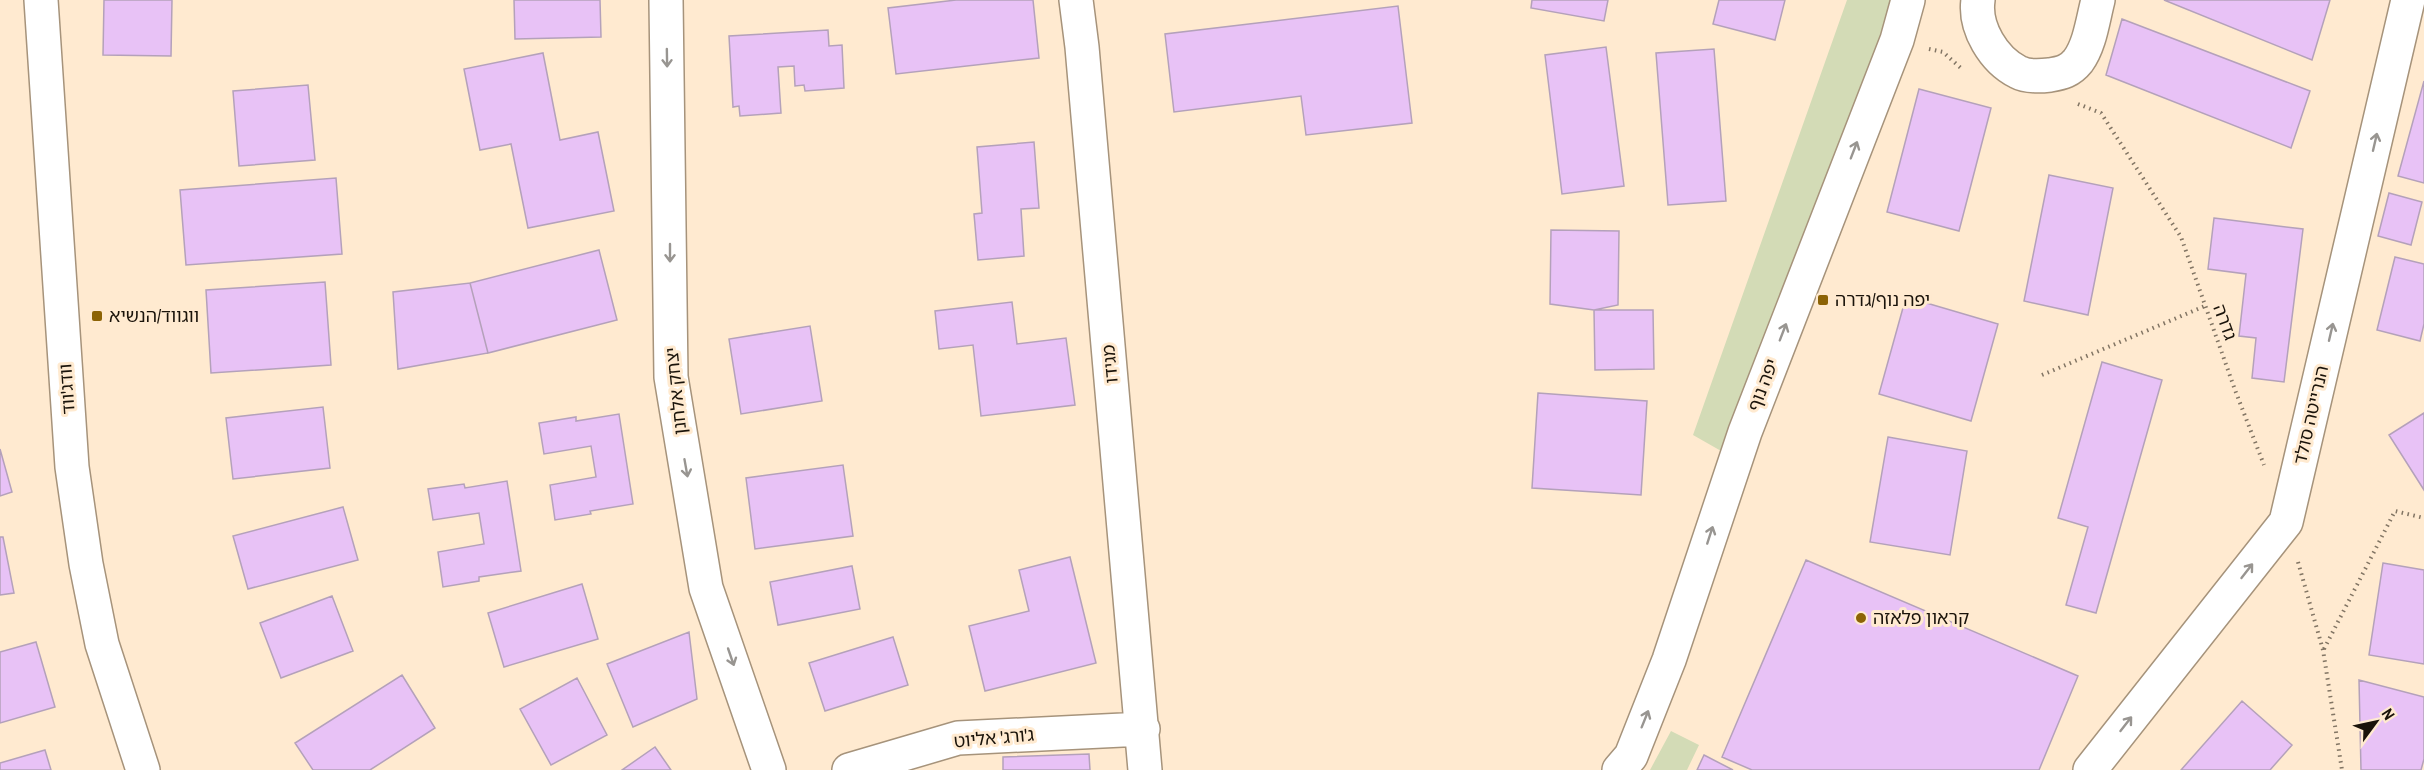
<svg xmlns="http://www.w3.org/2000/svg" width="2424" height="770" viewBox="0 0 2424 770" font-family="'Archivo Narrow','Noto Sans Hebrew',sans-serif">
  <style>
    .green { fill: #d3dbb6 }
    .building { fill: #e8c2f6; stroke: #b4a1ba; stroke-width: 1.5 }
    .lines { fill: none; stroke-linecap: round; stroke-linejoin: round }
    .minor-casing { stroke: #a6937b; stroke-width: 36 }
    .path { stroke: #827564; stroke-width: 4; stroke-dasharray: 1.5 4.5; stroke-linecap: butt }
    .minor { stroke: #fff; stroke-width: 33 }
    .oneway { stroke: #989591 }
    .poi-dot { fill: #8c6305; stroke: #ffead0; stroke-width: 2 }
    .labels { text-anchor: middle; stroke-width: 6; stroke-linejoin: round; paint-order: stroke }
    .poi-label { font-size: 18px; fill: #1a130a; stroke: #ffead0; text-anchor: start }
    .street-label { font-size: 18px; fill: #1a130a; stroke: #ffead0 }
  </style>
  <rect width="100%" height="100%" fill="#ffead0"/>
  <!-- green -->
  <path class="green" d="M1847 0H1903L1751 468 1693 435Z
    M1671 731 1699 745 1687 770H1650Z"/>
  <!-- building -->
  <path class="building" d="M104 0H172L171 56 103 55Z
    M514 0H600L601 37 515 39Z
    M956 0H1033L1039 58 896 74 888 8Z
    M1532 0H1608L1604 21 1531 8Z
    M1719 0H1785L1775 40 1713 24Z
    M2164 0H2330L2312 60Z
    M1398 6 1412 123 1306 135 1301 96 1174 112 1165 34Z
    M2122 19 2310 91 2291 148 2106 75Z
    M828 30 829 46 842 45 844 88 805 91 804 85 795 86 794 66 778 67 781 113 740 116 739 106 733 107 729 36Z
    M1606 47 1624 186 1562 194 1545 55Z
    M1714 49 1726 201 1668 205 1656 53Z
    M543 53 560 140 598 132 614 211 528 228 511 144 480 150 464 69Z
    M2424 81V183L2398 176Z
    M308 85 315 160 239 166 233 91Z
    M1919 89 1991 108 1959 231 1887 212Z
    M1034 142 1039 208 1021 209 1024 256 978 260 974 214 982 213 977 147Z
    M2049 175 2113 188 2088 315 2024 301Z
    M336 178 342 254 186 265 180 190Z
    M2389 193 2422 202 2411 245 2378 236Z
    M2214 218 2303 229 2284 382 2252 378 2256 338 2239 336 2246 274 2208 269Z
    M1551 230 1619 231 1618 305 1594 310 1550 304Z
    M599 250 617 320 488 353 470 283Z
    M2395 257 2424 264V324L2420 341 2377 330Z
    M325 282 331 365 211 373 206 290Z
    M470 283 488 353 398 369 393 292Z
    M1906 297 1998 324 1971 421 1879 394Z
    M1012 302 1017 344 1066 338 1075 405 981 416 973 345 939 349 935 311Z
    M1594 310H1653L1654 369 1595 370Z
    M810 326 822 401 741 414 729 339Z
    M2102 362 2162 380 2096 613 2066 605 2088 527 2058 518Z
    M1538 393 1647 401 1641 495 1532 488Z
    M323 407 330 468 233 479 226 418Z
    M2424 413V490L2389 435Z
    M619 414 633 504 590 511 591 514 555 520 550 485 596 477 591 446 544 454 539 423 576 417V421Z
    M1888 437 1967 451 1950 555 1870 542Z
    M0 449 12 492 0 496Z
    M843 465 853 536 755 549 746 478Z
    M507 481 521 571 479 577V581L443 587 438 552 484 544 479 513 433 520 428 489 464 484 465 488Z
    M343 507 358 560 248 589 233 536Z
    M0 537H3L14 593 0 595Z
    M1070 557 1096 663 985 691 969 626 1029 611 1019 570Z
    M1806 560 2078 676 2039 770H1752L1722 757Z
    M2383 563 2424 570V664L2369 655Z
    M852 566 860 609 778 625 770 582Z
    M582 584 598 639 504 667 488 613Z
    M332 596 353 651 281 678 260 623Z
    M689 632 697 699 633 727 607 664Z
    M893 637 908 685 825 711 809 663Z
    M36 642 55 707 0 723V652Z
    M402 675 435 728 370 770H313L295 743Z
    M577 678 607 735 551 765 520 709Z
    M2359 680 2424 697V759L2421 770H2361Z
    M2242 701 2292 745 2270 770H2181Z
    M655 747 671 770H622Z
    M45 750 51 770H0V763Z
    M1089 754 1090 770H1003V757Z
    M1704 755 1733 770H1697Z"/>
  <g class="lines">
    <defs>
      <path id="minor" d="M41 0 72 467 86 564 102 644 143 770
        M666 0 671 377 706 588 769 770
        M1076 0 1082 47 1145 770
        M1978 0C1974 28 1994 60 2018 72 2027 77 2041 76 2050 75 2062 73 2070 71 2078 61 2090 45 2093 19 2098 0
        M849 770 958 738 1143 729
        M1619 770 1631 756 1669 660 1745 432 1897 40 1908 0
        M2090 770 2286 522 2408 0"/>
    </defs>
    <!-- minor casing -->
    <use href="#minor" class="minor-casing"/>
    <!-- path -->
    <path class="path" d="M1929 49 1943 52 1963 70
      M2078 104 2101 113 2181 237 2235 390 2264 465
      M2042 375 2205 306
      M2298 562 2323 650 2342 770
      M2324 649 2395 511 2424 518"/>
    <!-- minor -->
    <use href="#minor" class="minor"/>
  </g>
  <!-- one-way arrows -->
  <defs><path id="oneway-shaft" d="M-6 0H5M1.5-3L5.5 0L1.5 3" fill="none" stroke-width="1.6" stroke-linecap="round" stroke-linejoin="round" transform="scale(1.5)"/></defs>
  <g class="oneway">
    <use href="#oneway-shaft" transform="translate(667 58) rotate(89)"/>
    <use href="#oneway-shaft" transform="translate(2375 142) rotate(-77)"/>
    <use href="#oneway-shaft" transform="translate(1854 150) rotate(-69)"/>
    <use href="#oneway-shaft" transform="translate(670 253) rotate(90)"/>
    <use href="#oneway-shaft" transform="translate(1783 332) rotate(-69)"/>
    <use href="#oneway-shaft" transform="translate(2331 332) rotate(-77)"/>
    <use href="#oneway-shaft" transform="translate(686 468) rotate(80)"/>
    <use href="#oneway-shaft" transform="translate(1710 535) rotate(-72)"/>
    <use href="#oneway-shaft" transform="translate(2247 571) rotate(-52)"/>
    <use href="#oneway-shaft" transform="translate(731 657) rotate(71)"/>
    <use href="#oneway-shaft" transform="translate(1645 719) rotate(-68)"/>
    <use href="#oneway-shaft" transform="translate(2126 724) rotate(-52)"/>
  </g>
  <!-- markers -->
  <g class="poi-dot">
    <rect x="1817" y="294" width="12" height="12" rx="3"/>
    <rect x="91" y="310" width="12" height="12" rx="3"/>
    <circle cx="1861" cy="618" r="6"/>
  </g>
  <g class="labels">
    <!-- poi labels -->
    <g class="poi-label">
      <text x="1835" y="306">יפה נוף/גדרה</text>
      <text x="109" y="322">ווגווד/הנשיא</text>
      <text x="1873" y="624">קראון פלאזה</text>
    </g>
    <!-- street labels -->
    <g class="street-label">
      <text transform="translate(2225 322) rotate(70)" y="6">גדרה</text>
      <text transform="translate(1110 364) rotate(-95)" y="6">מגידו</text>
      <text transform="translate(1763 385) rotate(-69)" y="6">יפה נוף</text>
      <text transform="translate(67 389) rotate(-94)" y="6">וודג'ווד</text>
      <text transform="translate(676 391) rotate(-96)" y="6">יצחק אלחנן</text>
      <text transform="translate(2311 415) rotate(-77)" y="6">הנרייטה סולד</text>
      <text transform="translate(994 738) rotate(-5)" y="6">ג'ורג' אליוט</text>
    </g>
  </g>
  <!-- north arrow -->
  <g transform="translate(2376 722) rotate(57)" stroke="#ffead0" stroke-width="4.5" paint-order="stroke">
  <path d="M0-4.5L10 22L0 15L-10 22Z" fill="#1a130a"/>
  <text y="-9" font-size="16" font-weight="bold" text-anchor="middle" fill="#1a130a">N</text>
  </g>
</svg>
